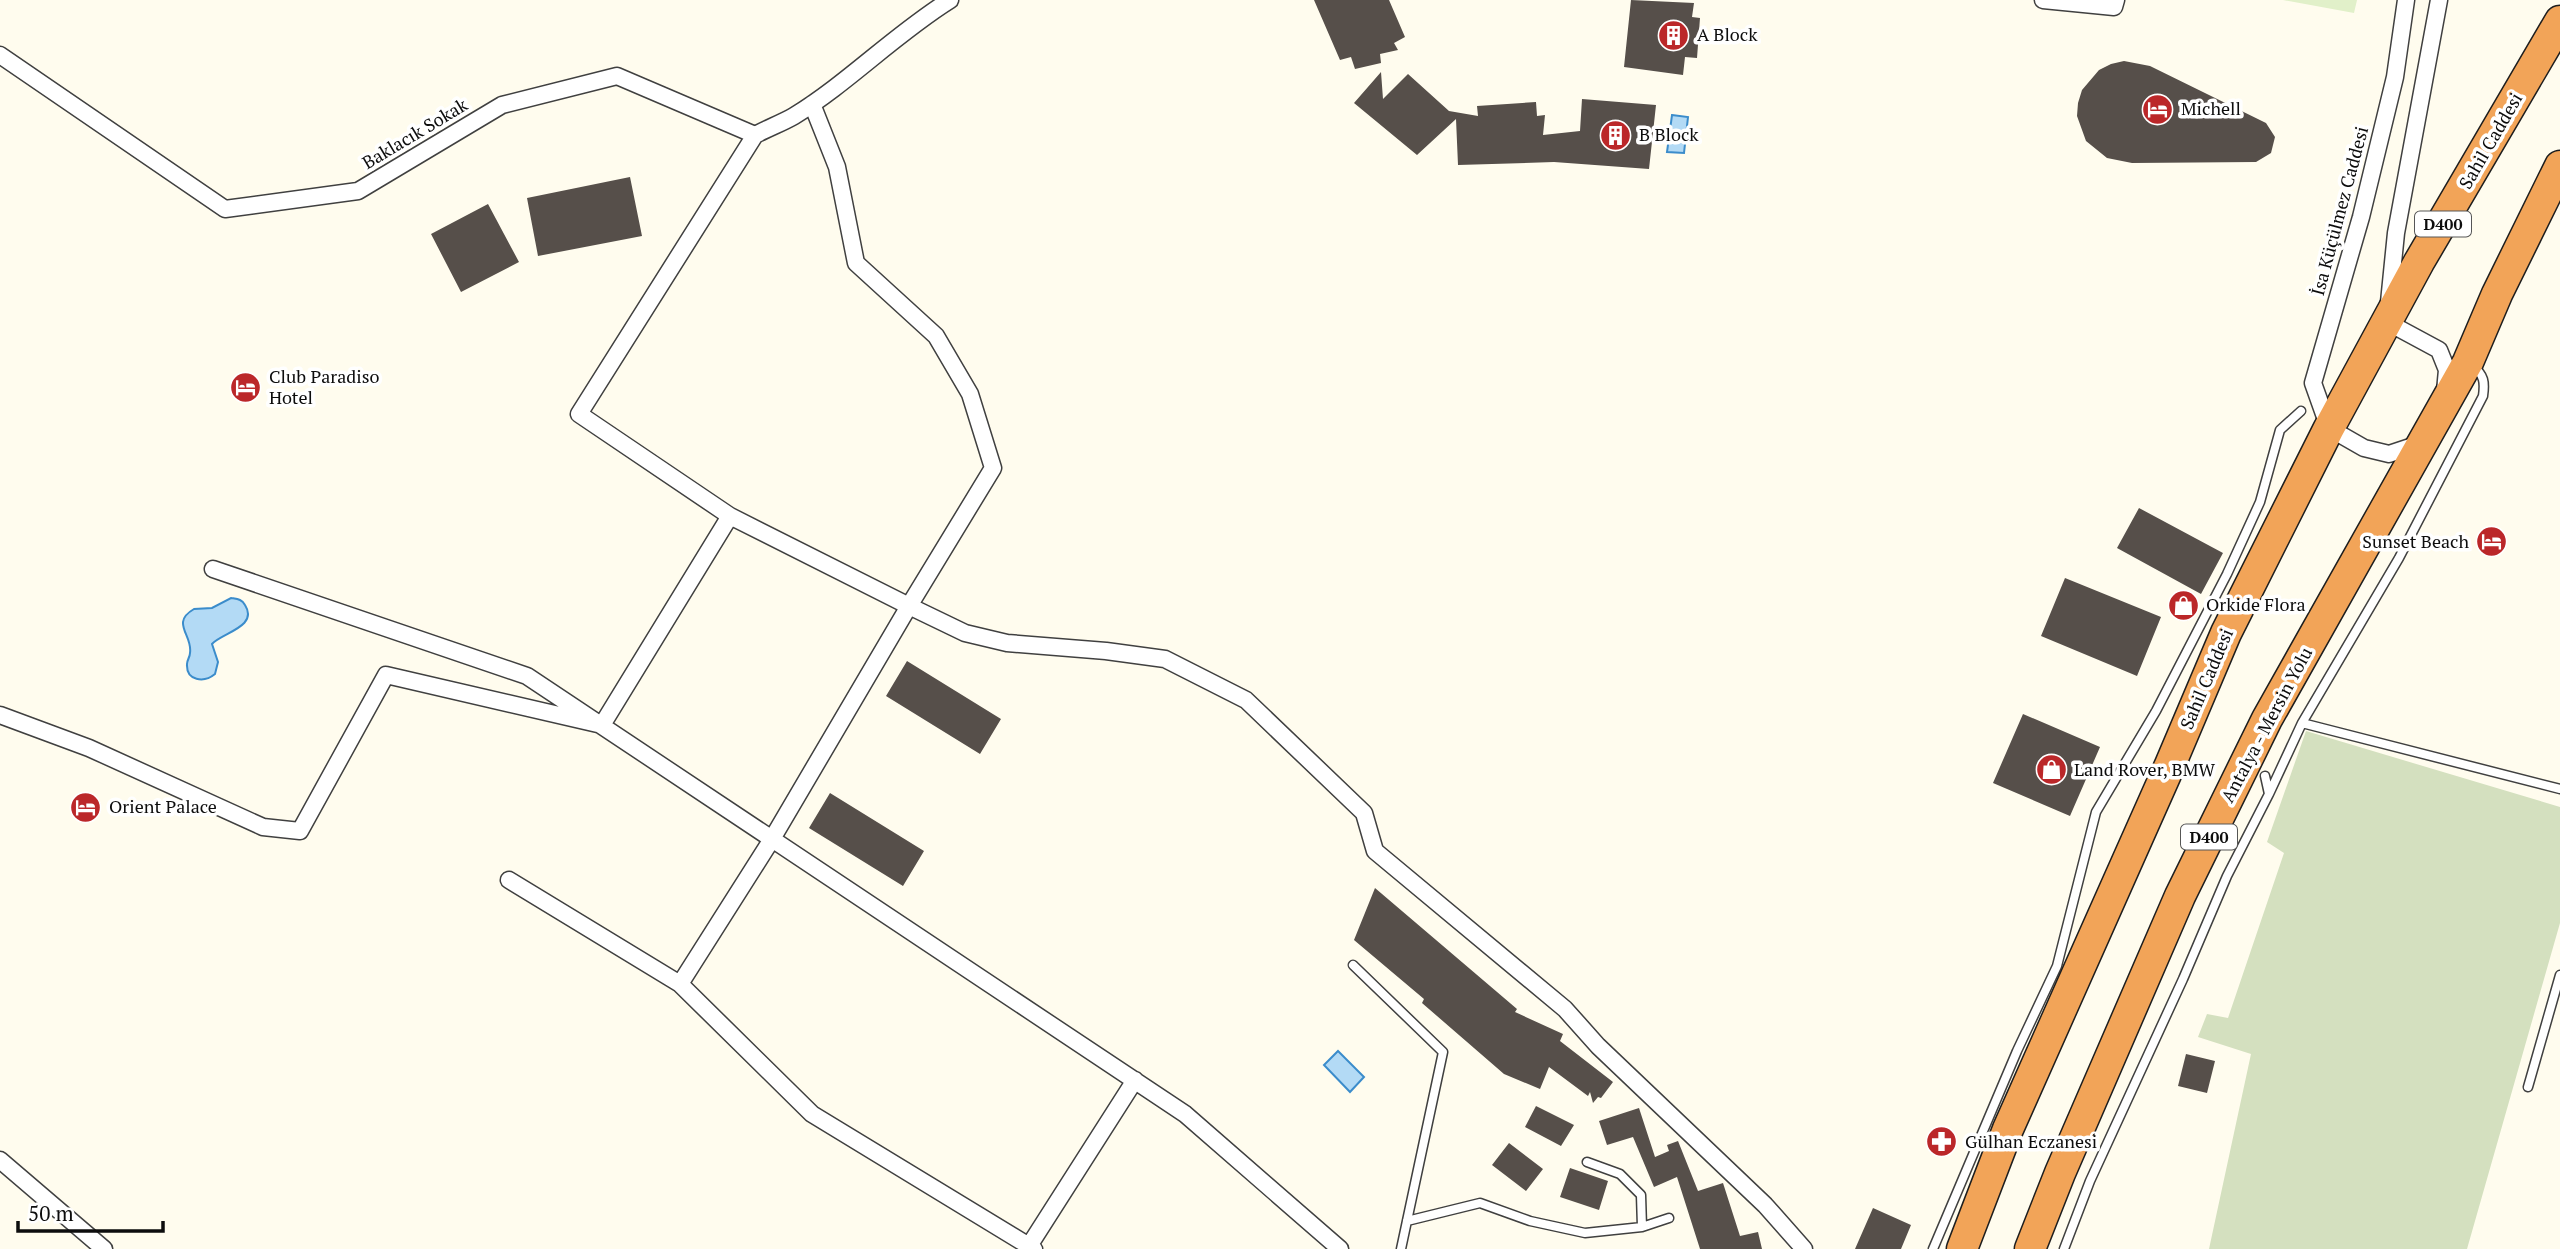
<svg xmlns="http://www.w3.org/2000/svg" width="2560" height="1249" viewBox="0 0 2560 1249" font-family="'PT Serif',serif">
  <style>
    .cemetery { fill: #d4e0bf }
    .pitch { fill: #e1f0c9 }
    .water { fill: #b3daf5; stroke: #3b8ccb; stroke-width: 2 }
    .building { fill: #564f4a }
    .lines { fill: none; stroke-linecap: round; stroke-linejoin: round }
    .lane-casing { stroke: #404040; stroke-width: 11 }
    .street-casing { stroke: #404040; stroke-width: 19 }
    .highway-casing { stroke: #1e1e1e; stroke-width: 33 }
    .lane { stroke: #fff; stroke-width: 8 }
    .street { stroke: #fff; stroke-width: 16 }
    .highway { stroke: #f2a458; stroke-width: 30 }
    .labels { text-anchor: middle; stroke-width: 7; stroke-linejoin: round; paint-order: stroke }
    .shield { fill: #fff; stroke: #565656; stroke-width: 2 }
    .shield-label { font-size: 16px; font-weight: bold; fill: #0d0d0d }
    .poi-label { font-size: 18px; fill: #0d0d0d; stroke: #fff; text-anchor: start }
    .street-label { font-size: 18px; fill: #0d0d0d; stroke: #fff }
  </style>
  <rect width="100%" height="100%" fill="#fffcee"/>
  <!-- cemetery -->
  <path class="cemetery" d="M2306 731 2560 807V923L2467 1249H2209L2251 1054 2198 1037 2207 1014 2228 1018 2284 853 2267 842Z"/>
  <!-- pitch -->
  <path class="pitch" d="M2283 0H2357L2354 13Z"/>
  <!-- water -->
  <path class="water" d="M1672 115 1688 117 1684 153 1667 152Z
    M231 598C237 599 242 599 245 605 259 627 221 633 212 644L218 662 215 674C204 683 186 681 187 664 187 660 190 657 190 653 193 635 170 623 194 609L212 608Z
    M1338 1051 1364 1077 1350 1092 1324 1065Z"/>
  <!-- building -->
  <path class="building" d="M1314 0H1389L1405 37 1394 43 1398 50 1380 54 1381 63 1355 69 1351 57 1340 60Z
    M1631 0 1694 3 1692 17 1700 18 1697 58 1685 57 1683 75 1624 67Z
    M2124 61 2150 66 2266 123 2275 137 2271 153 2256 162 2132 163 2107 158 2086 141 2077 116 2078 103 2082 90 2099 70 2111 64Z
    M1381 72 1383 99 1408 74 1449 111 1478 116 1477 106 1536 102 1537 116 1545 115 1543 135 1580 131 1582 99 1656 105 1649 169 1554 162 1458 165 1456 119 1417 155 1354 103Z
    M630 177 642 236 538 256 527 198Z
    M488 204 519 262 461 292 431 234Z
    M2139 508 2223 553 2201 594 2117 548Z
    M2065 578 2161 617 2137 676 2041 636Z
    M907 661 1001 719 980 754 886 696Z
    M2023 714 2100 747 2070 816 1993 783Z
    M830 793 924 851 903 886 809 828Z
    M1375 888 1517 1009 1515 1012 1563 1034 1560 1041 1613 1082 1601 1098 1598 1097 1593 1103 1590 1092 1588 1096 1549 1067 1540 1089 1504 1074 1422 1003 1424 999 1354 940Z
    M2186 1054 2215 1061 2207 1093 2178 1086Z
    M1536 1106 1574 1125 1561 1146 1525 1127Z
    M1639 1108 1655 1157 1669 1151 1667 1145 1678 1141 1698 1191 1723 1183 1740 1236 1758 1232 1762 1249H1700L1677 1177 1654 1187 1633 1137 1607 1145 1599 1121Z
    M1509 1143 1543 1169 1526 1191 1492 1165Z
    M1570 1168 1608 1181 1599 1210 1560 1197Z
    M1873 1208 1911 1225 1901 1249H1855Z"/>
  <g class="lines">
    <defs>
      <path id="lane" d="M2302 723 2560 789
        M2269 794 2302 723 2399 558 2483 396C2485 382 2484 375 2473 366
        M1353 965 1443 1052 1401 1249
        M2528 1087 2560 975
        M1587 1162 1620 1174 1641 1195 1642 1227
        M1407 1221 1480 1203 1530 1221 1585 1233 1642 1227 1669 1218
        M1933 1249 2017 1051 2057 966 2096 812 2156 711 2227 574 2260 502 2280 430 2301 411
        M2064 1249 2090 1181 2183 979 2227 876 2269 794 2265 776"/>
      <path id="street" d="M2043 0 2114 7 2116 0
        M2406 0 2395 77 2361 217 2313 383 2329 428 2364 448 2389 454 2422 443
        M2439 0 2396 233 2387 322 2439 350 2447 370 2445 391
        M0 55 225 209 358 191 502 105 617 76 755 135
        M812 104 837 167 856 263 936 336 970 394 993 468 909 606 965 633 1007 643 1106 651 1165 659 1246 700 1364 813 1375 851 1565 1009 1598 1046 1765 1205 1804 1249
        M730 516 909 606 772 839 680 984 812 1114 1034 1249
        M213 569 527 676 1185 1114 1340 1249
        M0 715 89 748 263 827 300 831 386 675 602 725 730 516 579 414 755 135C768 128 782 123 794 116 848 83 894 35 950 0
        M509 880 680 984
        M0 1160 104 1249
        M1029 1246 1135 1080"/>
      <path id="highway" d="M1962 1249 2008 1129 2170 765 2226 633 2329 428 2419 262 2560 21
        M2030 1249 2060 1173 2180 896 2267 719 2468 362 2497 294 2560 166"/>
    </defs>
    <!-- lane casing -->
    <use href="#lane" class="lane-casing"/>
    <!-- street casing -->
    <use href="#street" class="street-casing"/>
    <!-- highway casing -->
    <use href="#highway" class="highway-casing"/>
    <!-- lane -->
    <use href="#lane" class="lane"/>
    <!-- street -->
    <use href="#street" class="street"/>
    <!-- highway -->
    <use href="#highway" class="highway"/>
  </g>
  <!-- icons -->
  <defs>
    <symbol id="building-disc" viewBox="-11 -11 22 22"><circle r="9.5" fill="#bb2729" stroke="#fff"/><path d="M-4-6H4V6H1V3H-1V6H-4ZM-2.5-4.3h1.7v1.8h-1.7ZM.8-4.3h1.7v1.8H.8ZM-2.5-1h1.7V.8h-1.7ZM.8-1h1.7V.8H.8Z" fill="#fff"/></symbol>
    <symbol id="hotel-disc" viewBox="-11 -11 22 22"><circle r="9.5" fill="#bb2729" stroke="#fff"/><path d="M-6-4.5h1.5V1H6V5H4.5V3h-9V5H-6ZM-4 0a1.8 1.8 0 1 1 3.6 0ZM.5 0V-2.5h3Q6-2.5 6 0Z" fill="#fff"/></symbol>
    <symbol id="shop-disc" viewBox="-11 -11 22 22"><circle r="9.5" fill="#bb2729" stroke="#fff"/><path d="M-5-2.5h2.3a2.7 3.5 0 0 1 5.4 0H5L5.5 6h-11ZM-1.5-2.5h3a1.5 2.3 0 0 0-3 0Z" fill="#fff"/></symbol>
    <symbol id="pharmacy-disc" viewBox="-11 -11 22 22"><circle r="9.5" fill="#bb2729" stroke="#fff"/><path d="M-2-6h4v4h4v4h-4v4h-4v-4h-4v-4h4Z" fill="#fff"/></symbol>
  </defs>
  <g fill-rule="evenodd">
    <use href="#building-disc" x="1656" y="18" width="35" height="35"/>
    <use href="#hotel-disc" x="2140" y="92" width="35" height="35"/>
    <use href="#building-disc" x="1598" y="118" width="35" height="35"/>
    <use href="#hotel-disc" x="228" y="370" width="35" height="35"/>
    <use href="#hotel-disc" x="2474" y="524" width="35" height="35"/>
    <use href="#shop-disc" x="2166" y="588" width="35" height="35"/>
    <use href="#shop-disc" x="2034" y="752" width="35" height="35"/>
    <use href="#hotel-disc" x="68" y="790" width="35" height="35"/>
    <use href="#pharmacy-disc" x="1924" y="1124" width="35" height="35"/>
  </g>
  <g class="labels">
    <!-- shield labels -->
    <g class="shield">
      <rect x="2415" y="211.5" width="56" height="25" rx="5"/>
      <rect x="2181" y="824.5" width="56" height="25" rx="5"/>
    </g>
    <g class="shield-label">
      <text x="2443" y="230">D400</text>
      <text x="2209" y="843">D400</text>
    </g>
    <!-- poi labels -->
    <g class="poi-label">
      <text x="1697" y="41">A Block</text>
      <text x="2181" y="115">Michell</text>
      <text x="1639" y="141">B Block</text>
      <text x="269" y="383">Club Paradiso<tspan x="269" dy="21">Hotel</tspan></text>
      <text x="2469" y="548" text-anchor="end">Sunset Beach</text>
      <text x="2206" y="611">Orkide Flora</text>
      <text x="2074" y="776">Land Rover, BMW</text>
      <text x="109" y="813">Orient Palace</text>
      <text x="1965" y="1148">Gülhan Eczanesi</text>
    </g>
    <!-- street labels -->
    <g class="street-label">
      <text transform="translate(415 134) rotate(-31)" y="6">Baklacık Sokak</text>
      <text transform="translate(2491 141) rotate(-60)" y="6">Sahil Caddesi</text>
      <text transform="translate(2340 211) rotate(-75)" y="6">İsa Küçülmez Caddesi</text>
      <text transform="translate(2207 679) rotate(-67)" y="6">Sahil Caddesi</text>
      <text transform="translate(2267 725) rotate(-62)" y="6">Antalya - Mersin Yolu</text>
    </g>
  </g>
  <!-- scale -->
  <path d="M18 1221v10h145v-10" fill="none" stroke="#0d0d0d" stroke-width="3.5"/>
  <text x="28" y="1221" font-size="21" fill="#0d0d0d" stroke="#ffffff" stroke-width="5" paint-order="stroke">50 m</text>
</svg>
